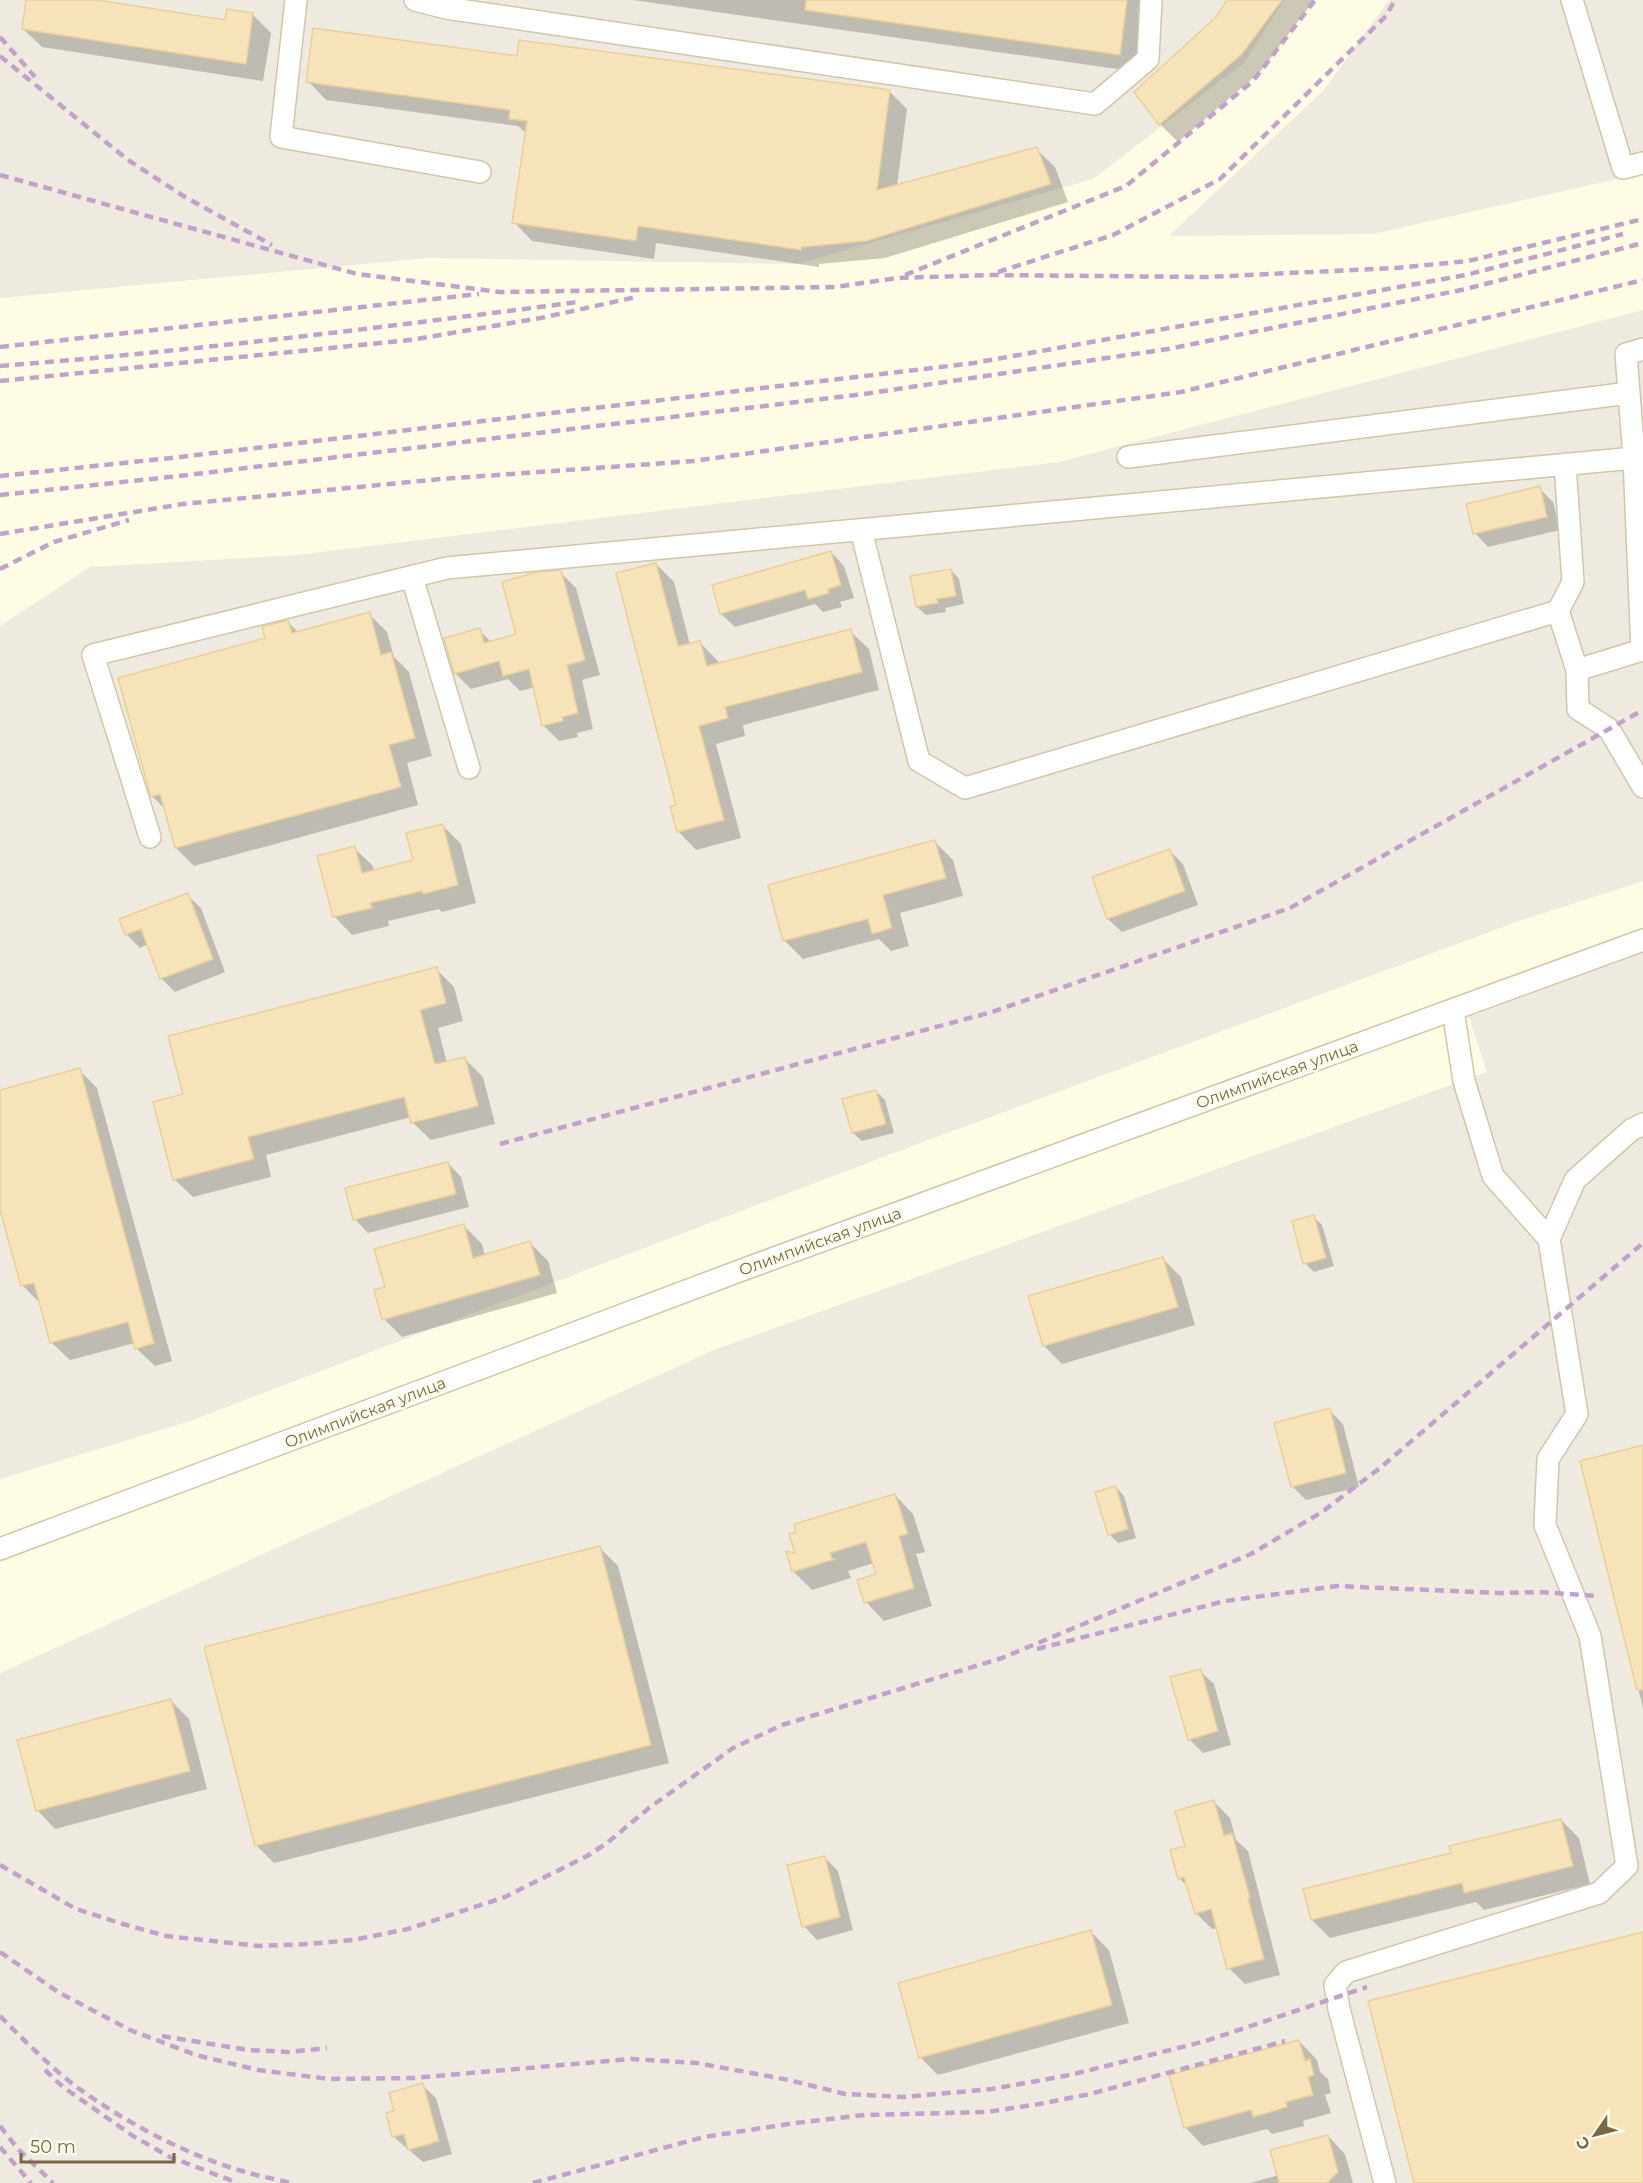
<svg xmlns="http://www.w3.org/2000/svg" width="1643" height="2183" viewBox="0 0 1643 2183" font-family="Montserrat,sans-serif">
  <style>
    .industrial { fill: #eeeadf }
    .shadow { fill: #0003 }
    .building { fill: #f7e3b9; stroke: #ebcf97; stroke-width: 1.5 }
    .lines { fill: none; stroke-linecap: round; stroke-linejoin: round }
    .minor-casing { stroke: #d1c6a8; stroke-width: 24 }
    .minor { stroke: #fff; stroke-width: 21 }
    .rail { stroke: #c2a1ca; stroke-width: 4.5; stroke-dasharray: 9 6; stroke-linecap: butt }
    .labels { text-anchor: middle; stroke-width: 5; stroke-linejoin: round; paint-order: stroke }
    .street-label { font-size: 16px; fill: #7a6746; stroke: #fffdec }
  </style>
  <rect width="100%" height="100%" fill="#fefce4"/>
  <!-- industrial -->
  <path class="industrial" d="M0 0H1284L1245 62 1093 179 797 264 428 258 0 298Z
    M1389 0H1643V173L1373 234 1169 236 1324 90Z
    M1643 310V881L1516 922 912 1146 190 1421 0 1479V626L90 567 297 555 1059 462Z
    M1643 952V2183H0V1673L714 1350 1487 1072 1469 1017Z"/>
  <!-- shadow -->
  <path class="shadow" d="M27 0H87L226 21 253 15 271 33 263 81 42 47 23 29Z
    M633 0H1148L1138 72Z
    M1229 0H1314L1260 72 1178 142 1160 124 1136 92 1217 18Z
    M518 58 889 91 907 109 897 186 1036 149 1055 167 1068 202 885 258 819 264V267L656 243 654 259 532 241 514 222 527 134 518 126 326 100 308 81Z
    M1539 488 1553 502 1560 530 1488 547 1475 533Z
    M831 552 844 566 854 598 840 602 842 607 823 612 815 604 735 627 721 614 714 586Z
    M656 564 674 582 690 645 699 642 718 661 719 665 850 631 869 649 879 690 743 725 745 736 716 744 741 838 696 850 678 831V806Z
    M951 570 959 579 964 604 945 608 946 612 926 615 917 607Z
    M560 572 576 588 600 675 582 680 593 729 577 733 578 737 559 741 543 725 535 687 520 691 508 679 471 689 455 673 479 630 492 643 518 635Z
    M369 614 387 632 394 657 409 672 432 756 407 763 418 805 194 866 176 848 166 810 152 796 266 639 288 622 299 633Z
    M442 825 461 844 476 903 442 912 439 909 388 921 389 926 352 935 334 916 354 848 373 866 374 871 414 861Z
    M935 842 953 860 963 896 900 913 909 946 891 951 879 939 803 959 785 941 770 886Z
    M1170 851 1183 864 1198 905 1122 932 1108 919Z
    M187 895 201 908 225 972 175 992 161 978 148 944 140 948 126 934Z
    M436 969 454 987 463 1021 438 1028 447 1063 464 1058 483 1077 495 1124 431 1140 412 1122 411 1117 266 1155 271 1177 193 1197 174 1179 184 1095Z
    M79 1070 97 1088 172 1361 155 1366 136 1348 135 1343 70 1360 51 1342 41 1304 22 1285 0 1204V1091Z
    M876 1091 885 1100 894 1133 862 1141 853 1133Z
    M448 1163 461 1177 469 1207 368 1233 355 1219Z
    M1313 1217 1322 1225 1334 1266 1314 1272 1305 1263Z
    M464 1226 482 1244 485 1256 530 1243 548 1261 557 1293 402 1337 384 1319 387 1288Z
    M1162 1258 1181 1277 1195 1325 1062 1364 1044 1346 1030 1297Z
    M1329 1410 1343 1424 1359 1487 1306 1500 1293 1487 1276 1424Z
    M1643 1447V1708L1582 1462Z
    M1116 1487 1124 1496 1136 1538 1118 1543 1109 1534Z
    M895 1495 913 1514 925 1552 916 1554 932 1606 884 1621 866 1602 878 1575 874 1563 848 1571 851 1578 812 1590 794 1572 788 1553 797 1554Z
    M600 1548 618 1566 669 1763 274 1863 256 1845Z
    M1200 1671 1214 1684 1231 1745 1203 1753 1189 1739Z
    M171 1701 189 1719 207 1789 55 1829 37 1810Z
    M1214 1802 1230 1818 1236 1840 1248 1851 1280 1975 1245 1984 1229 1968 1218 1928 1212 1929 1196 1913 1189 1888 1179 1878 1187 1847Z
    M1561 1820 1579 1838 1590 1884 1484 1910 1476 1902 1330 1938 1312 1920 1453 1854Z
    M824 1857 838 1871 853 1930 817 1940 804 1926Z
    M1091 1932 1109 1950 1129 2023 938 2075 920 2057Z
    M1299 2041 1317 2060 1320 2072 1328 2079 1331 2093 1325 2095 1331 2113 1303 2121 1304 2126 1272 2134 1267 2129 1203 2146 1185 2127Z
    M422 2085 436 2098 452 2154 423 2162 394 2137 387 2114 395 2112Z
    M1328 2136 1345 2154 1353 2183H1250L1279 2175Z"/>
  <!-- building -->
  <path class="building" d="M26 0H97L225 20 227 9 253 13 246 64 22 29Z
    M806 0H1127L1120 55 805 10Z
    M1227 0H1282L1242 54 1159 125 1134 92 1216 17Z
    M313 28 517 56 519 40 890 90 877 190 1037 147 1051 184 866 241 802 247 801 250 638 226 636 241 512 223 527 121 509 119 510 110 306 82Z
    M1540 486 1547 517 1473 534 1466 504Z
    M831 551 841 585 828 589 829 593 808 599 805 590 720 614 712 585Z
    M656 563 678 646 700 641 707 666 851 629 862 672 725 707 728 718 699 726 724 820 677 832 670 807 676 805 616 573Z
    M951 569 956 596 937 599 938 603 916 607 910 576Z
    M561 570 585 660 567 665 578 713 562 717 563 721 542 726 529 669 503 676 499 661 454 674 444 638 480 628 484 643 516 634 502 582 537 572Z
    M370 612 381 655 391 652 415 738 389 745 401 787 175 848 160 794 151 797 118 678 265 638 262 627 288 620 292 633Z
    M443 824 458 885 423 894 422 891 370 903 372 908 333 917 317 856 355 846 362 873 413 860 406 833Z
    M935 840 946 878 883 895 892 928 872 934 868 919 783 941 768 885Z
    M1170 849 1185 891 1107 919 1092 877Z
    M188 893 213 959 160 979 141 929 125 935 119 919Z
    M437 967 446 1003 420 1010 435 1064 465 1057 478 1106 411 1123 404 1097 248 1137 254 1159 173 1180 153 1102 183 1094 168 1036Z
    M80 1068 154 1343 135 1349 128 1322 50 1343 34 1283 21 1286 0 1210V1090Z
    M876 1090 886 1124 852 1133 842 1099Z
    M448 1162 456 1194 353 1220 345 1188Z
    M1314 1215 1326 1258 1303 1264 1292 1221Z
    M464 1224 473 1258 530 1241 540 1275 382 1320 374 1290 385 1287 374 1249Z
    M1163 1257 1178 1307 1043 1346 1028 1296Z
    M1330 1408 1346 1473 1291 1487 1274 1423Z
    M1643 1445V1690H1637L1580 1461Z
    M1116 1486 1128 1529 1108 1535 1095 1492Z
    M895 1494 908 1534 899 1536 914 1588 864 1603 857 1580 876 1574 866 1542 830 1553 832 1559H835L792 1572 786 1551 795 1553 789 1534 796 1532 794 1524Z
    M600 1546 651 1745 255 1846 204 1647Z
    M1201 1669 1218 1731 1188 1740 1170 1677Z
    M171 1699 190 1771 36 1811 17 1740Z
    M1214 1800 1224 1836 1232 1833 1250 1898H1248L1264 1959 1227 1969 1211 1909 1195 1914 1184 1877 1178 1879 1170 1850 1185 1846 1175 1811Z
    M1561 1819 1573 1866 1464 1893 1462 1883 1311 1920 1303 1889 1451 1853 1449 1846Z
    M825 1856 840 1917 802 1927 787 1865Z
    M1091 1930 1112 2005 919 2058 898 1983Z
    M1643 1932V2183H1414L1368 2001Z
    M1299 2040 1305 2061 1310 2059 1314 2075 1308 2077 1313 2095 1286 2102 1287 2107 1253 2117 1251 2110 1184 2128 1169 2075Z
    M423 2083 439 2141 408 2150 404 2134 392 2137 386 2113 394 2111 389 2093Z
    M1328 2135 1338 2172 1327 2183H1279L1270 2150Z"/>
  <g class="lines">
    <defs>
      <path id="minor" d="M296 0 281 137 480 172
        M415 0 446 8 1095 104 1148 59 1151 0
        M1572 0 1623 168 1643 163
        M1128 457 1629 393
        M1634 458 1626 354 1643 349
        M861 530 919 761 965 788 1558 611 1577 670
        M412 577 469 768
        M1558 611 1573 582 1565 464
        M150 837 93 655 447 568 1634 458 1642 650 1577 670 1578 709 1609 729 1643 787
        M1453 1010 1464 1081 1493 1176 1549 1239
        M0 1549 750 1267 1643 940
        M1385 2183 1339 2009 1335 1985 1346 1972 1599 1893 1627 1866 1590 1636 1545 1525 1548 1459 1577 1414 1549 1239 1575 1180 1631 1130 1643 1124"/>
    </defs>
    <!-- minor casing -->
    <use href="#minor" class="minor-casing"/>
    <!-- minor -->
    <use href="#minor" class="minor"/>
    <!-- rail -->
    <path class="rail" d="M0 37 35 77
      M0 56 128 160 185 197 272 245
      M0 175 357 274 500 292 835 287 897 278 988 275 1206 277 1396 268 1468 261 1643 219
      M998 272 1113 235 1220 179 1386 16 1395 0
      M905 275 1126 186 1253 81 1315 0
      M0 347 479 294
      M0 366C193 351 386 327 578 302
      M0 381 410 340 541 318 636 297
      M0 476 180 457 974 363 1466 275 1623 234
      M0 495 179 476 864 394 1168 349 1466 289 1643 243
      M0 534 183 504 441 479 694 461 1181 392 1643 280
      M0 569 54 542 129 520
      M500 1144 992 1012 1290 908 1643 710
      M1037 1649 1225 1601 1337 1586 1499 1593 1539 1592 1599 1596
      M0 1865 76 1909 123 1924 166 1936 259 1946 308 1944 353 1940 408 1929 505 1897 587 1856 607 1843 649 1808 733 1748 782 1725 1002 1658 1251 1554 1322 1512 1380 1468 1643 1243
      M0 1952 58 1992 130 2030 196 2055 258 2070 329 2079 413 2078 631 2059 697 2063 789 2080 845 2094 904 2097 992 2089 1070 2075 1206 2041 1367 1987
      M0 2016C25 2041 50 2067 78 2088 127 2123 184 2154 242 2171 258 2176 275 2179 291 2183
      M162 2036 248 2050 289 2052 327 2048
      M45 2070 63 2087 133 2136 170 2157 238 2183
      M0 2126 18 2149 53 2183
      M0 2147 31 2183
      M533 2183 704 2137 795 2123 865 2115 987 2112 1039 2104 1090 2094 1285 2041"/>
  </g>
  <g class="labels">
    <!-- street labels -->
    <g class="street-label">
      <text transform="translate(1277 1074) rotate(-20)" y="6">Олимпийская улица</text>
      <text transform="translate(820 1241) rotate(-20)" y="6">Олимпийская улица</text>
      <text transform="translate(365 1412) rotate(-21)" y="6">Олимпийская улица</text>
    </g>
  </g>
  <!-- north arrow -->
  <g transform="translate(1595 2135) rotate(235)" stroke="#fffdec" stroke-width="4.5" paint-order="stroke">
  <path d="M0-4.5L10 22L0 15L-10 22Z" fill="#7a6746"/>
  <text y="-9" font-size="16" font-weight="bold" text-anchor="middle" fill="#7a6746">С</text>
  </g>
  <!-- scale -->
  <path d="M21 2153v9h153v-9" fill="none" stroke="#7a6746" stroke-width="3"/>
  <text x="30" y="2153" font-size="18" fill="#7a6746" stroke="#fffdec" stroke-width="4.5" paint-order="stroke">50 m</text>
</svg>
